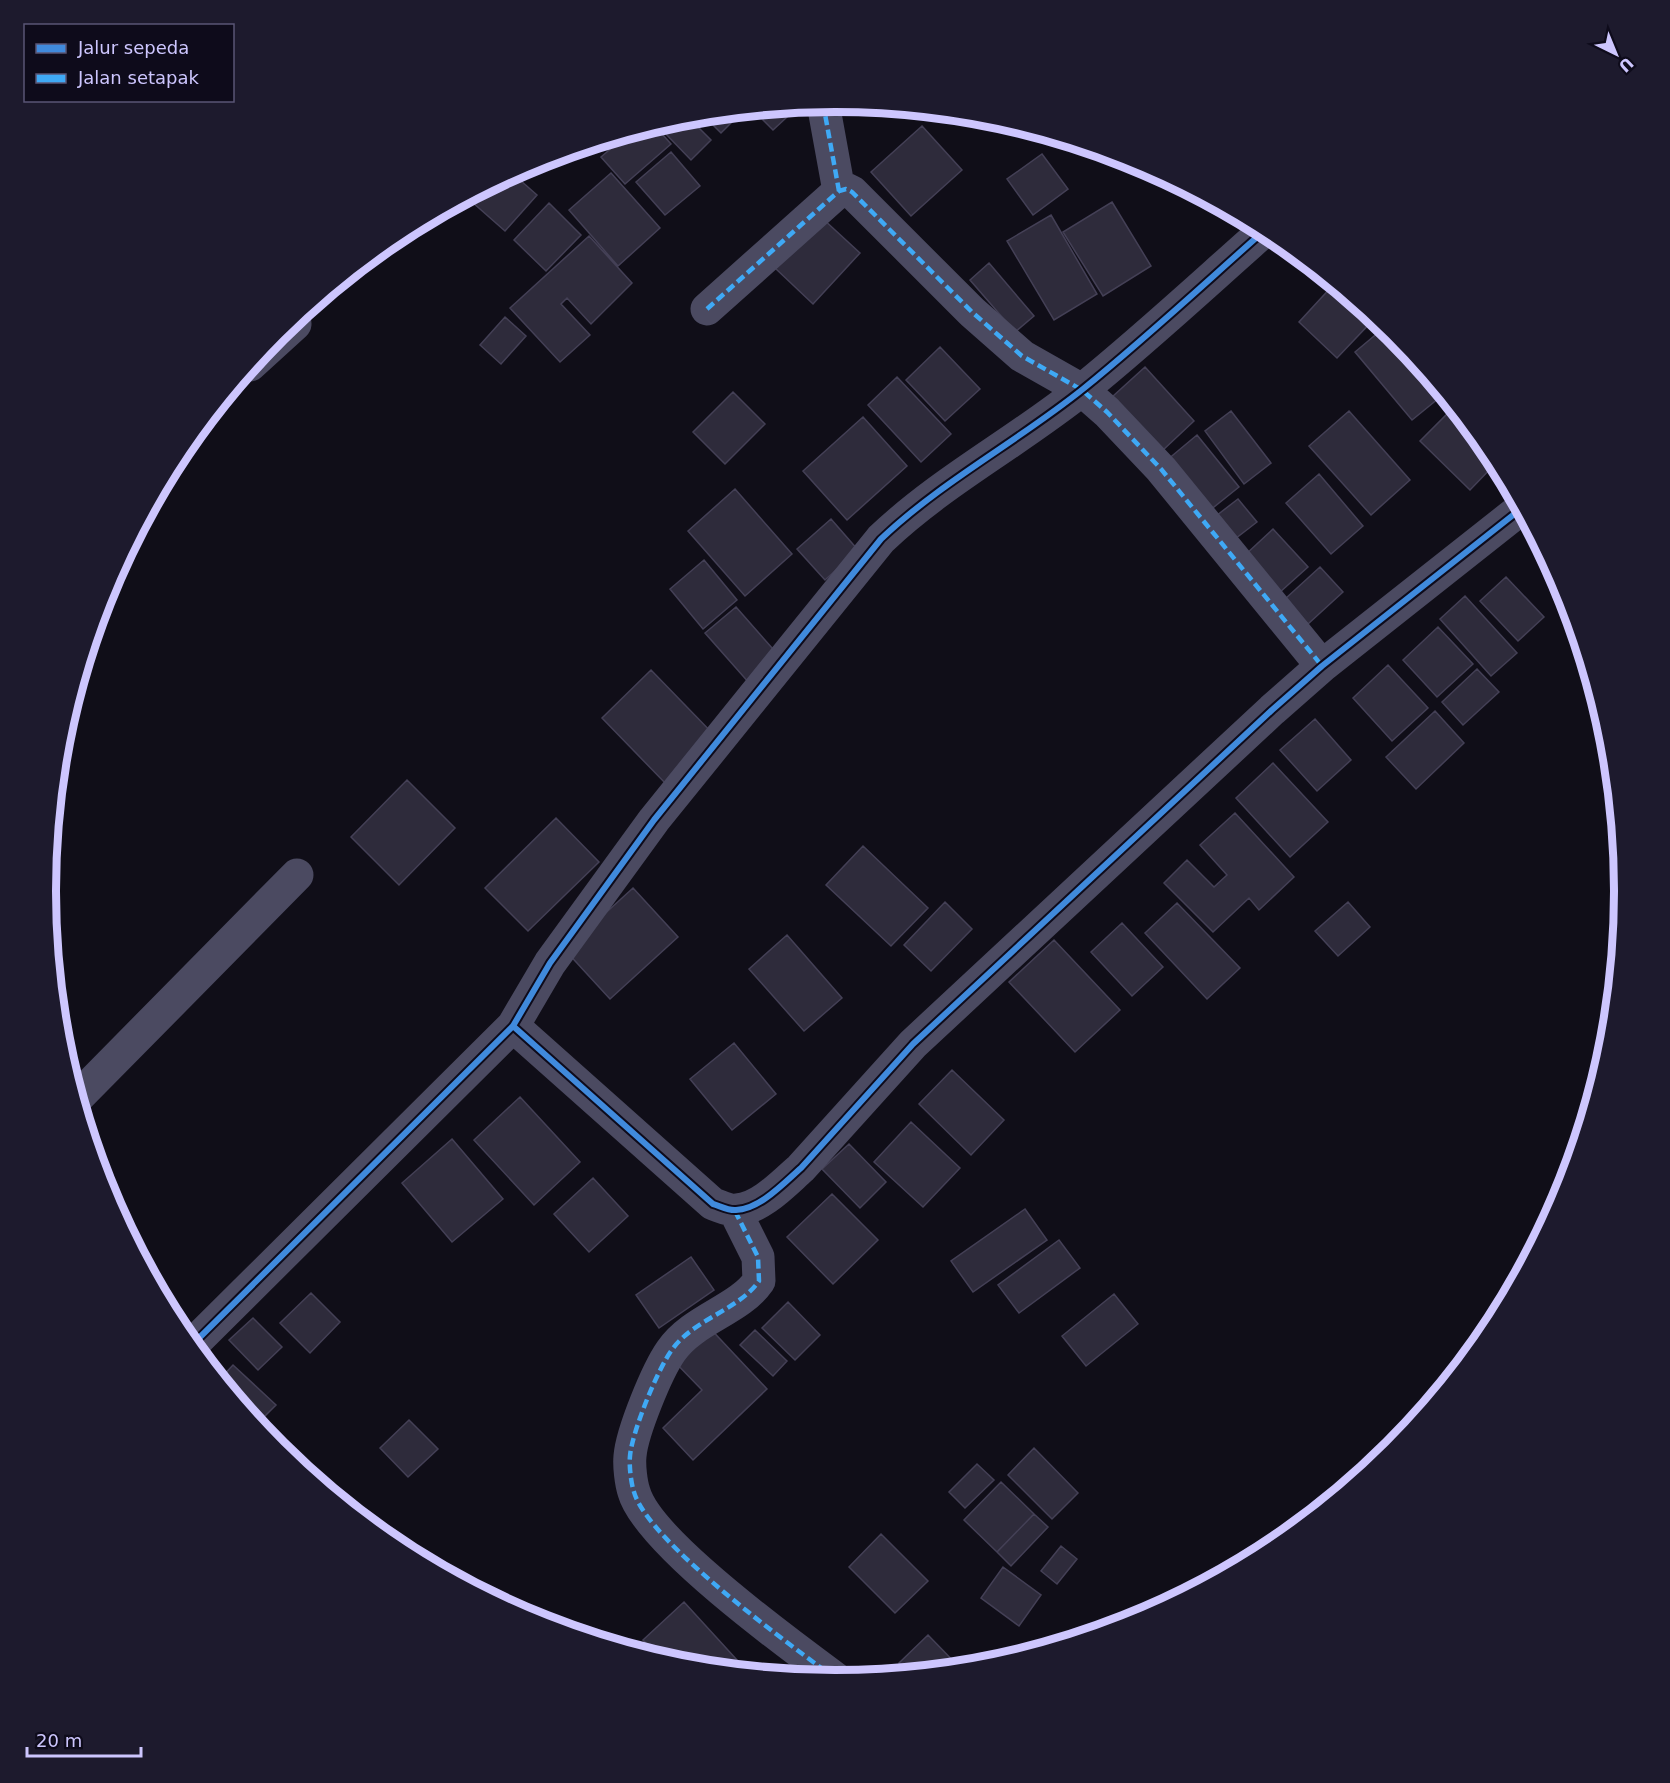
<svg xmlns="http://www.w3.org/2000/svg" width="1670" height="1783" viewBox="0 0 1670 1783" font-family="'DejaVu Sans',sans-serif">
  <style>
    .building { fill: #2e2b3b; stroke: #444056; stroke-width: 1.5 }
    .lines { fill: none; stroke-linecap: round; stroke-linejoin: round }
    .minor { stroke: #4b4a61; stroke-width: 33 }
    .quiet { stroke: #3fa9f5; stroke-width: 4.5; stroke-dasharray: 9 4.5; stroke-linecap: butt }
    .cycleway-casing { stroke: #0e0b1b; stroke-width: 10 }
    .cycleway { stroke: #408adc; stroke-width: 6 }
    .rim { fill: none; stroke: #cdc6fe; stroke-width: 8 }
  </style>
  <rect width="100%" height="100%" fill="#100e18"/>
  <!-- building -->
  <path class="building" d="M800 105 773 130 753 110Z
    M744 110 721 133 703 115Z
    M687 116 711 140 691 160 663 131 676 118Z
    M654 125 671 144 625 184 601 157 629 133Z
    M922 126 962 170 911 216 871 172Z
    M671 152 700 186 665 215 636 182Z
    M1042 154 1068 189 1033 215 1007 179Z
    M512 173 537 195 505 231 472 202 485 187Z
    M611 173 660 228 618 266 569 210Z
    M1112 202 1151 266 1103 296 1063 232Z
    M549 203 581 235 546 271 514 240Z
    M1051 215 1097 294 1054 320 1007 241Z
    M822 218 860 253 813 304 775 268Z
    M589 236 632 283 591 324 567 298 561 304 590 335 560 362 510 308Z
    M989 263 1034 316 1015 332 970 280Z
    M1334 284 1375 318 1337 358 1299 322Z
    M505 317 526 336 501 364 480 345Z
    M1386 326 1444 394 1412 420 1355 352Z
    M940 347 980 389 945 421 906 380Z
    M1145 367 1194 421 1162 451 1112 397Z
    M897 377 951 434 921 462 868 405Z
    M733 392 765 424 725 464 693 432Z
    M1454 407 1497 462 1470 490 1420 441Z
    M1231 411 1271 463 1244 484 1205 431Z
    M1349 411 1410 480 1371 515 1309 446Z
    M863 417 907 466 847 520 803 471Z
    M1197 435 1239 487 1209 511 1167 460Z
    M1319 474 1363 526 1331 554 1286 503Z
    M735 489 792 554 745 596 688 531Z
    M1238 499 1257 522 1231 542 1212 519Z
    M831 519 858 550 825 580 797 549Z
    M1273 529 1308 567 1279 593 1244 556Z
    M704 560 737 600 703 629 670 589Z
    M1320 567 1343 592 1308 624 1285 599Z
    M1506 577 1544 617 1518 641 1480 601Z
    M1465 596 1517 653 1491 676 1440 619Z
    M736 607 780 657 750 684 705 633Z
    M1438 627 1473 664 1437 697 1403 660Z
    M1388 665 1428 708 1392 741 1353 698Z
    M1477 669 1499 692 1463 725 1442 702Z
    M651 670 717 738 668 786 602 718Z
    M1435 711 1464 743 1416 789 1386 757Z
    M1315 719 1351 760 1317 791 1280 750Z
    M1273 763 1328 822 1290 857 1236 798Z
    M407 780 455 828 399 885 351 837Z
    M1235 813 1294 877 1259 910 1249 898 1213 932 1164 883 1187 860 1214 887 1227 875 1200 845Z
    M556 818 599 862 528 931 485 888Z
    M863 846 928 908 891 946 826 885Z
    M633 888 678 937 610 999 565 950Z
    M945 902 972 929 931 971 904 945Z
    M1348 902 1370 927 1338 956 1315 931Z
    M1177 903 1240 968 1207 999 1145 933Z
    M1122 923 1163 967 1132 996 1091 952Z
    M787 935 842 998 804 1031 749 969Z
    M1054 940 1120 1010 1075 1052 1009 982Z
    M734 1043 776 1094 732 1130 690 1079Z
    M952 1070 1004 1120 971 1155 919 1104Z
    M520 1097 580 1162 534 1205 474 1140Z
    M911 1122 960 1168 923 1207 874 1162Z
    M452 1139 503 1199 452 1242 402 1183Z
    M849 1144 886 1182 860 1208 822 1169Z
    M593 1178 628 1216 589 1252 554 1214Z
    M832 1194 878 1240 833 1284 787 1237Z
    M1025 1209 1047 1240 973 1292 951 1261Z
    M1059 1240 1080 1268 1019 1313 998 1285Z
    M691 1257 714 1290 659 1328 636 1295Z
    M311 1293 340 1322 310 1353 280 1323Z
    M1114 1294 1138 1324 1086 1366 1062 1336Z
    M788 1302 820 1335 795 1360 762 1328Z
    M253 1318 282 1347 258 1370 229 1340Z
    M706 1324 767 1389 693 1460 663 1428 702 1390 671 1358Z
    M755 1330 787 1361 773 1376 740 1345Z
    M233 1365 276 1405 256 1425 219 1380Z
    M409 1420 438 1449 408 1477 380 1448Z
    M1034 1448 1078 1493 1052 1519 1008 1475Z
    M977 1464 994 1480 965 1508 949 1492Z
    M1001 1482 1034 1514 997 1552 964 1520Z
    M1034 1514 1048 1527 1011 1566 997 1552Z
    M881 1534 928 1581 895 1613 849 1567Z
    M1061 1546 1077 1559 1057 1584 1041 1571Z
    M1003 1567 1041 1595 1019 1626 981 1598Z
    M684 1602 737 1660 726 1671 681 1666 662 1660 643 1640Z
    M928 1635 961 1669 910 1674 899 1663Z"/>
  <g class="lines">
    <!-- minor -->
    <path class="minor" d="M823 103 839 191
      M707 309 839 191 846 189 852 192 972 312 1022 356 1082 390 1107 412 1161 469 1322 666
      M250 365 295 324 292 320
      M513 1026 550 963 654 820 881 539C942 481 1017 442 1083 389 1145 339 1205 283 1265 230
      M76 1099 297 875
      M735 1211 758 1257 759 1281C739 1310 693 1319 671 1351 657 1371 632 1432 630 1456 629 1466 631 1483 634 1492 648 1542 794 1648 839 1681
      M191 1346 513 1026 713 1204C720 1206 729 1211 736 1210 760 1209 784 1183 801 1168L913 1044 1272 710 1322 666 1522 508"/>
    <!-- quiet -->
    <path class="quiet" d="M823 103 839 191
      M707 309 839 191 846 189 852 192 972 312 1022 356 1082 390 1107 412 1161 469 1322 666
      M735 1211 758 1257 759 1281C739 1310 693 1319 671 1351 657 1371 632 1432 630 1456 629 1466 631 1483 634 1492 648 1542 794 1648 839 1681"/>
    <defs>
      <path id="cycleway" d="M513 1026 550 963 654 820 881 539C942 481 1017 442 1083 389 1145 339 1205 283 1265 230
        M191 1346 513 1026 713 1204C720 1206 729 1211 736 1210 760 1209 784 1183 801 1168L913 1044 1272 710 1322 666 1522 508"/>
    </defs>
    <!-- cycleway casing -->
    <use href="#cycleway" class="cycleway-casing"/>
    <!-- cycleway -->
    <use href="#cycleway" class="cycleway"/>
  </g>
  <!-- crop -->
  <path d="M0 0H1670V1783H0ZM56 891a779 779 0 1 1 1558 0a779 779 0 1 1-1558 0Z" fill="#1d1a2d" fill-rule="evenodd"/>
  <path class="rim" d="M56 891a779 779 0 1 1 1558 0a779 779 0 1 1-1558 0Z"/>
  <!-- legend -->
  <rect x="24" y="24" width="210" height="78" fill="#0e0b1b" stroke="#5a5676" stroke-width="1.5"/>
  <rect x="36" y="44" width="30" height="9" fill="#408adc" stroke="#5a5676" stroke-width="1.5"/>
  <text x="78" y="54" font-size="18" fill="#cdc6fe">Jalur sepeda</text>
  <rect x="36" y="74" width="30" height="9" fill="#3fa9f5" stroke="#5a5676" stroke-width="1.5"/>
  <text x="78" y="84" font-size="18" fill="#cdc6fe">Jalan setapak</text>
  <!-- north arrow -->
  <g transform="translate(1616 54) rotate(137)" stroke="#0e0b1b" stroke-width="4.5" paint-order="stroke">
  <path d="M0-4.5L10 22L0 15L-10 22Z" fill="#cdc6fe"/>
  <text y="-9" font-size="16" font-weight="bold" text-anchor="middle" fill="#cdc6fe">U</text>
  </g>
  <!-- scale -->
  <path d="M27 1747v9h114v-9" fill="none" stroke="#cdc6fe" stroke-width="3"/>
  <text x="36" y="1747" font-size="18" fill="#cdc6fe" stroke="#0e0b1b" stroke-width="4.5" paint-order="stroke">20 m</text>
</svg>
